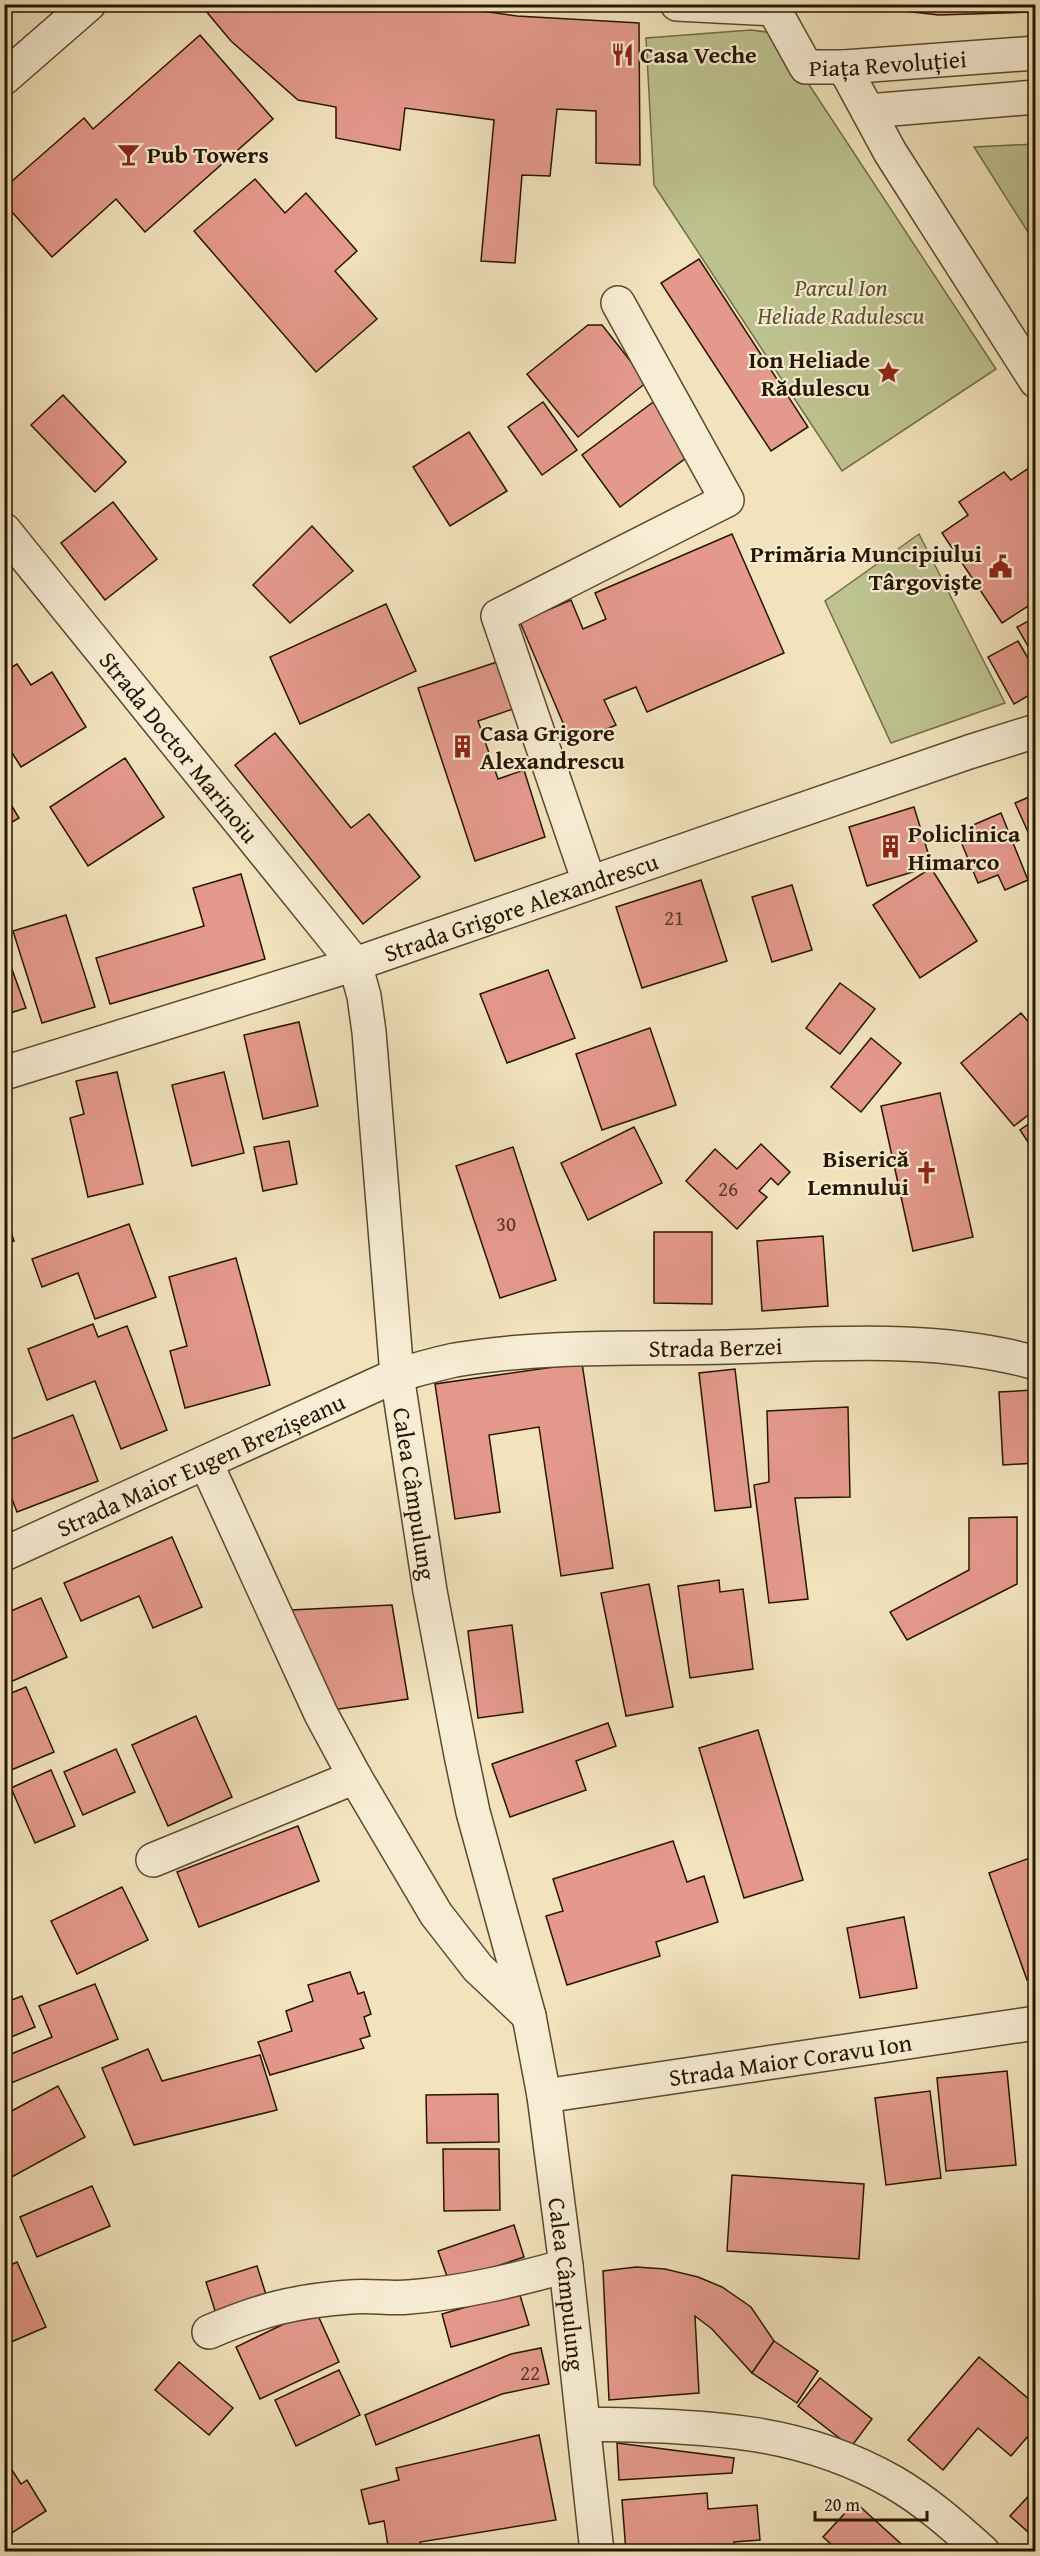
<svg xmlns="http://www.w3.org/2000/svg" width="1040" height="2556" font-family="'Gentium Book Plus',serif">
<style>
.green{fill:#bdc38f;stroke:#726c48;stroke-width:1.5}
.building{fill:#e5998d;stroke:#261600;stroke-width:1.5}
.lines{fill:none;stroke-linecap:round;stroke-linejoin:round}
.minor-casing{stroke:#59492f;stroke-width:36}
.minor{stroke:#f7edd4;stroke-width:33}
.labels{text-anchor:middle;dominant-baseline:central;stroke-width:4.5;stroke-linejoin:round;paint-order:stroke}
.number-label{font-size:21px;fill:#563723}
.poi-label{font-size:24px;font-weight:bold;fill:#261600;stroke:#f7edd4;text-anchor:start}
.street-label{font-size:24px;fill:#261600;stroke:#f7edd4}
.park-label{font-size:24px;font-style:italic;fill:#5b5332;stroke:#f7edd4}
</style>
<rect width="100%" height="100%" fill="#f2e3bd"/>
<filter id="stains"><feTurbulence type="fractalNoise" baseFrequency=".00333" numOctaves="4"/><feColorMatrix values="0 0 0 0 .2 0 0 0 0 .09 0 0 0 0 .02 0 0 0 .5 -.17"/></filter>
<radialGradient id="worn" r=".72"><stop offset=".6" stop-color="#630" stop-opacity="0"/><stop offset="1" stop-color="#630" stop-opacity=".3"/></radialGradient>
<g class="green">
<path d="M751,30l24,3 221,336 -154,102 -188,-286 -8,-147z"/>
<path d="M1035,144l1,91 -3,5 -59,-93z"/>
<path d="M919,534l86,169 -114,40 -66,-142z"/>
</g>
<g class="building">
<path d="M200,4h231l86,12 122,7 1,142 -44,-2v-52l-39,-2 -7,67 -28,-1 -7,88 -34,-2 13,-141 -89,-12 -5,42 -64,-12v-31l-38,-7 -67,-59z"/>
<path d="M884,4h152v8l-97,3 -45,-5z"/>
<path d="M200,35l73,84 -128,113 -29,-33 -64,58 -48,-54v-15l80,-70 9,11z"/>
<path d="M255,179l30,34 21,-20 51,58 -22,20 42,48 -61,53 -122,-141z"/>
<path d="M4,252l8,8 -8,7z"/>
<path d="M699,259l109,168 -37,24 -110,-168z"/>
<path d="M588,325h14l45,57 -69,55 -51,-63z"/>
<path d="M63,395l63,67 -31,30 -64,-67z"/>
<path d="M656,400l38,52 -74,55 -38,-52z"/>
<path d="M543,402l34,48 -35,25 -34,-48z"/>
<path d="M469,432l38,59 -57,35 -37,-59z"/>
<path d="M1035,464l1,137 -34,22 -60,-90 26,-18 -9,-13 45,-30 7,8z"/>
<path d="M113,502l44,57 -52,41 -44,-57z"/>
<path d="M312,526l41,45 -63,52 -37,-38z"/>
<path d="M732,534l52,119 -137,59 -11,-25 -32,13 12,25 -44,19 -52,-122 51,-22 12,29 23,-10 -11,-26z"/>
<path d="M386,604l30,67 -116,53 -30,-67z"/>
<path d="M1036,617v43l-19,-33z"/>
<path d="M1018,641l18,31v19l-22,13 -26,-47z"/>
<path d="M497,662l16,47 -35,12 20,58 26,-9 21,67 -70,24 -57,-173z"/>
<path d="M17,664l14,21 21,-13 34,55 -65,40 -17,-27v-68z"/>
<path d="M275,733l76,95 18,-14 51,63 -57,47 -128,-159z"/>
<path d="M125,758l39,59 -76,49 -38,-59z"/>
<path d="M4,793l15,25 -15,9z"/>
<path d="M1036,794v56l-21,-47z"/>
<path d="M914,807l18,59 -65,20 -18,-59z"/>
<path d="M1001,813l27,67 -23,10 -7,-15 -20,8 -21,-51z"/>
<path d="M931,868l46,73 -57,37 -47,-73z"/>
<path d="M241,874l24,85 -155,45 -14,-46 108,-32 -11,-38z"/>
<path d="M701,880l26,81 -85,27 -26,-81z"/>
<path d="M792,885l20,65 -40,12 -20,-65z"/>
<path d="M66,915l29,92 -53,16 -29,-92z"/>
<path d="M5,950l21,58 -22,7v-64z"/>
<path d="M548,970l27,68 -68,25 -27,-69z"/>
<path d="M840,983l35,26 -35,45 -34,-26z"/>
<path d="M1021,1013l15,18v78l-22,17 -53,-63z"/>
<path d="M299,1022l19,84 -55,13 -19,-84z"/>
<path d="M650,1028l26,77 -74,25 -26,-76z"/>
<path d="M871,1038l30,25 -40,49 -30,-25z"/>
<path d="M117,1072l26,112 -55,13 -18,-79 14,-4 -8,-33z"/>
<path d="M224,1072l20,81 -52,13 -20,-81z"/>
<path d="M940,1093l33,144 -60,14 -32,-145z"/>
<path d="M1036,1119v35l-16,-24z"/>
<path d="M634,1127l28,56 -74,37 -27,-57z"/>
<path d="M289,1141l8,43 -34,7 -9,-44z"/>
<path d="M761,1144l29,28 -12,13 -7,-7 -12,13 8,6 -30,32 -51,-48 29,-32 22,20z"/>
<path d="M513,1147l43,133 -56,18 -44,-132z"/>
<path d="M4,1211l10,30 -10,3z"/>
<path d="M129,1224l27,73 -61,22 -17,-46 -36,14 -10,-28z"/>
<path d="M654,1232h58v72l-58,-1z"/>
<path d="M823,1236l5,70 -66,5 -5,-70z"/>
<path d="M236,1258l34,127 -85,23 -15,-57 17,-5 -18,-69z"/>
<path d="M93,1324l5,13 29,-11 40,104 -46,19 -26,-68 -48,19 -19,-51z"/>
<path d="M582,1363l31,205 -52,8 -22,-149 -50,8 11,77 -45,7 -20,-135z"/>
<path d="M735,1369l16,138 -36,4 -16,-138z"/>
<path d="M1033,1390l3,73 -33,2 -4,-73z"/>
<path d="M848,1407l2,90 -55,1 13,101 -39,4 -15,-118 15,-3 -2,-71z"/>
<path d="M73,1415l25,66 -81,31 -13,-33v-37z"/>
<path d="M1017,1517v67l-110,56 -17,-28 79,-42v-52z"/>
<path d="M172,1537l30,70 -49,21 -14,-32 -58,25 -17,-38z"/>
<path d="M719,1580l1,12 23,-3 10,80 -63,9 -12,-92z"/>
<path d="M649,1584l24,123 -47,9 -25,-123z"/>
<path d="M41,1598l26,59 -59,26 -4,-7v-62z"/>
<path d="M392,1605l16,94 -76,11 -41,-100z"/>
<path d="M512,1625l11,87 -45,6 -10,-87z"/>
<path d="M26,1687l28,65 -50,21v-77z"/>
<path d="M196,1716l36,81 -64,29 -36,-81z"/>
<path d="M608,1723l8,23 -40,15 10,29 -76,27 -18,-53z"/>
<path d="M758,1730l45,150 -59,18 -45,-150z"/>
<path d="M116,1749l19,43 -52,23 -19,-43z"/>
<path d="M51,1770l24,56 -40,17 -24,-55z"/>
<path d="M298,1826l21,55 -120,46 -22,-55z"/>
<path d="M673,1841l14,41 17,-6 14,46 -62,20 4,14 -93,29 -21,-69 17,-5 -10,-32z"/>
<path d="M1035,1856l1,121 -9,3 -38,-107z"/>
<path d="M122,1887l26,53 -71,34 -26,-53z"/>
<path d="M904,1917l13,71 -57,10 -13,-70z"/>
<path d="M350,1972l8,22 6,-2 7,22 -7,3 6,19 -10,3 4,9 -94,27 -12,-33 34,-11 -6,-20 27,-10 -5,-16z"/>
<path d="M95,1984l23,55 -114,47v-29l48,-20 -13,-31z"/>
<path d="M22,1996l13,31 -31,13v-37z"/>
<path d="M148,2049l14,32 98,-26 17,55 -143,35 -32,-77z"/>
<path d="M1007,2071l9,94 -70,6 -9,-93z"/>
<path d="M58,2086l27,51 -77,42 -4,-6v-58z"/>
<path d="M930,2091l11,87 -55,7 -11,-87z"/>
<path d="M498,2094l1,48 -72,1 -1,-48z"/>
<path d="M443,2149h56l1,61 -56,1z"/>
<path d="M732,2175l132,9 -5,75 -132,-8z"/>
<path d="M92,2186l18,40 -73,31 -17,-40z"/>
<path d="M514,2225l10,32 -75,25 -11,-31z"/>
<path d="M17,2262l29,65 -42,18v-77z"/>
<path d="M257,2266l11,35 -51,16 -11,-35z"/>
<path d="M636,2267l29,2 33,8 24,10 29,20 23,34 -22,32 -40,-44 -17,-13 4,77 -90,7 -6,-129z"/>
<path d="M519,2292l10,33 -78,22 -9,-33z"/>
<path d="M315,2309l24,53 -79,37 -24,-52z"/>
<path d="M774,2341l44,30 -21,32 -45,-30z"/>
<path d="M541,2348l8,36 -47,10 -126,51 -11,-30 146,-61z"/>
<path d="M979,2357l57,48v22l-25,29 -33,-28 -35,42 -35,-30z"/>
<path d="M179,2362l54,46 -24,27 -54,-45z"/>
<path d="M339,2370l21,45 -64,31 -21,-46z"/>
<path d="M820,2378l52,41 -21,28 -53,-41z"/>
<path d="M539,2435l17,85 -136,22 2,10h-33l-5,-31 -15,3 -8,-34 38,-10 -3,-12z"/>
<path d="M617,2443l117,15 -2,15 -113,7z"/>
<path d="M4,2458l17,26 6,-4 19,31 -42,27z"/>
<path d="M1036,2488v51l-26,-23z"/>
<path d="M707,2493l1,16 49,-4 3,35 -26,2v10h-108l-4,-52z"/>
<path d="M855,2502l55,50h-70l-17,-15z"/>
</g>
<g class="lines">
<defs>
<g id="minor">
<path d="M677,4l97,5"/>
<path id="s1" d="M771,4l35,63h38l192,-14"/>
<path d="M844,67l46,85 146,229"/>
<path d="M4,78l85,-74"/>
<path d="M868,111l168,-14"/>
<path id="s2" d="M4,530l351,434 9,32 5,36 28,343 33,216 31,164 12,57 56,204 15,80 22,170 31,286"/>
<path d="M589,882l-91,-266 229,-116 -109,-197"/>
<path id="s3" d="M4,1073l351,-109 614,-212 67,-21"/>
<path d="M206,1463l115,251 34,63 81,137 42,54 51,48"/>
<path id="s4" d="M4,1554l393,-179c19,-5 39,-11 58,-15 89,-15 183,-11 273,-13 101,-3 210,-12 308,16"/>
<path d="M153,1860l202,-83"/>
<path id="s5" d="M544,2096l492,-73"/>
<path d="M209,2332c51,-22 86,-31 141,-35 20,-2 40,2 59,0 54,-4 106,-17 157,-31"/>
<path d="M584,2424c111,3 209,1 309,58 33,19 62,45 90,70"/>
</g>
</defs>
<use href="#minor" class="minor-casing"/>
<use href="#minor" class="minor"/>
</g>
<defs>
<symbol id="restaurant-bare" viewBox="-9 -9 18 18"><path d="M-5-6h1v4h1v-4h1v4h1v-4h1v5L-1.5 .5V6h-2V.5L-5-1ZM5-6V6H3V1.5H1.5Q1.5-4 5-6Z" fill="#8f2418" stroke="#f7edd4" stroke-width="2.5" paint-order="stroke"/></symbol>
<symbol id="bar-bare" viewBox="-9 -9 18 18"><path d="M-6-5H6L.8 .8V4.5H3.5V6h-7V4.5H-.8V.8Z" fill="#8f2418" stroke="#f7edd4" stroke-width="2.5" paint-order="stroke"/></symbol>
<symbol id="sight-bare" viewBox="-9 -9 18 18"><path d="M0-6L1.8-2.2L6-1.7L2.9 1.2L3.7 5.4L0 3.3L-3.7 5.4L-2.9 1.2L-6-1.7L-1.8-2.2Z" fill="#8f2418" stroke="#f7edd4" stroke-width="2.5" paint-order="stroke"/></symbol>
<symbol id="civic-bare" viewBox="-9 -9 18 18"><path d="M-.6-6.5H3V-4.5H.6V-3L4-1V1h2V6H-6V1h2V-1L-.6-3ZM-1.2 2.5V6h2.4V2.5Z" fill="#8f2418" stroke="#f7edd4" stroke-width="2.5" paint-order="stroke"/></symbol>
<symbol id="building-bare" viewBox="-9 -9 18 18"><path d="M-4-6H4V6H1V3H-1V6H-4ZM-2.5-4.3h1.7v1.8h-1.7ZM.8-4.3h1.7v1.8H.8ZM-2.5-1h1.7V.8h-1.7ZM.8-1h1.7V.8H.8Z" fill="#8f2418" stroke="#f7edd4" stroke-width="2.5" paint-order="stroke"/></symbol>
<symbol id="church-bare" viewBox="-9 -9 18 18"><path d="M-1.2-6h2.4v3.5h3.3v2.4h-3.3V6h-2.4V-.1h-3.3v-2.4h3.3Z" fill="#8f2418" stroke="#f7edd4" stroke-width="2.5" paint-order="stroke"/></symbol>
</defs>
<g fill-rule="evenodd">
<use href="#restaurant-bare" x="606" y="38" width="33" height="33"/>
<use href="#bar-bare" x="112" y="138" width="33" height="33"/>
<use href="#sight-bare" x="872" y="356" width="33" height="33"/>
<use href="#civic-bare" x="984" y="550" width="33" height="33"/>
<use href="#building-bare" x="446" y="730" width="33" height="33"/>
<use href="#building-bare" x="874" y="830" width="33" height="33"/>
<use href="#church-bare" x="910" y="1156" width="33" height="33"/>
</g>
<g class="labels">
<g class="number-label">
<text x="674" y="917">21</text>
<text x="728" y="1188">26</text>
<text x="506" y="1223">30</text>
<text x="530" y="2372">22</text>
</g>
<g class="poi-label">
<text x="640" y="54">Casa Veche</text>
<text x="147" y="154">Pub Towers</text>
<text x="870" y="359" text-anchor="end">Ion Heliade<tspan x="870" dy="28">Rădulescu</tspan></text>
<text x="982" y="553" text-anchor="end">Primăria Muncipiului<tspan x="982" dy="28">Târgoviște</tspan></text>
<text x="480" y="732">Casa Grigore<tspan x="480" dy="28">Alexandrescu</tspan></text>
<text x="908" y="833">Policlinica<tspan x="908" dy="28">Himarco</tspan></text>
<text x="909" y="1158" text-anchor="end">Biserică<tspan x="909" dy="28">Lemnului</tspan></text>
</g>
<g class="street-label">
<text stroke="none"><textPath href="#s1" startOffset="154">Piața Revoluției</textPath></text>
<text stroke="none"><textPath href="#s2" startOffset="279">Strada Doctor Marinoiu</textPath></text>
<text stroke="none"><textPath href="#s3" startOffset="543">Strada Grigore Alexandrescu</textPath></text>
<text stroke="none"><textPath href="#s4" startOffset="753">Strada Berzei</textPath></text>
<text stroke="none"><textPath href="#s4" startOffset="216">Strada Maior Eugen Brezișeanu</textPath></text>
<text stroke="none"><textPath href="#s2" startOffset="1092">Calea Câmpulung</textPath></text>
<text stroke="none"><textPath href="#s5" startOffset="249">Strada Maior Coravu Ion</textPath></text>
<text stroke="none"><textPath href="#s2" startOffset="1898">Calea Câmpulung</textPath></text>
</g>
<g class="park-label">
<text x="841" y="287">Parcul Ion<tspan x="841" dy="28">Heliade Radulescu</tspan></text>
</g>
</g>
<rect width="1040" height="2556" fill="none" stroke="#f2e3bd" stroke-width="24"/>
<rect x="6" y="6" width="1028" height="2544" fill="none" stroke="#261600" stroke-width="3"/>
<rect x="12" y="12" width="1016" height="2532" fill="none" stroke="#261600" stroke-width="1.5"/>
<path d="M815 2511v9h112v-9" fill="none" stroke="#261600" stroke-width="3"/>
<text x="824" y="2511" font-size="18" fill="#261600" stroke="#f7edd4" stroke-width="4.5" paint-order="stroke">20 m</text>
<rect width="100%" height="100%" filter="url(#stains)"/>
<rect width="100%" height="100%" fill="url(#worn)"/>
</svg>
